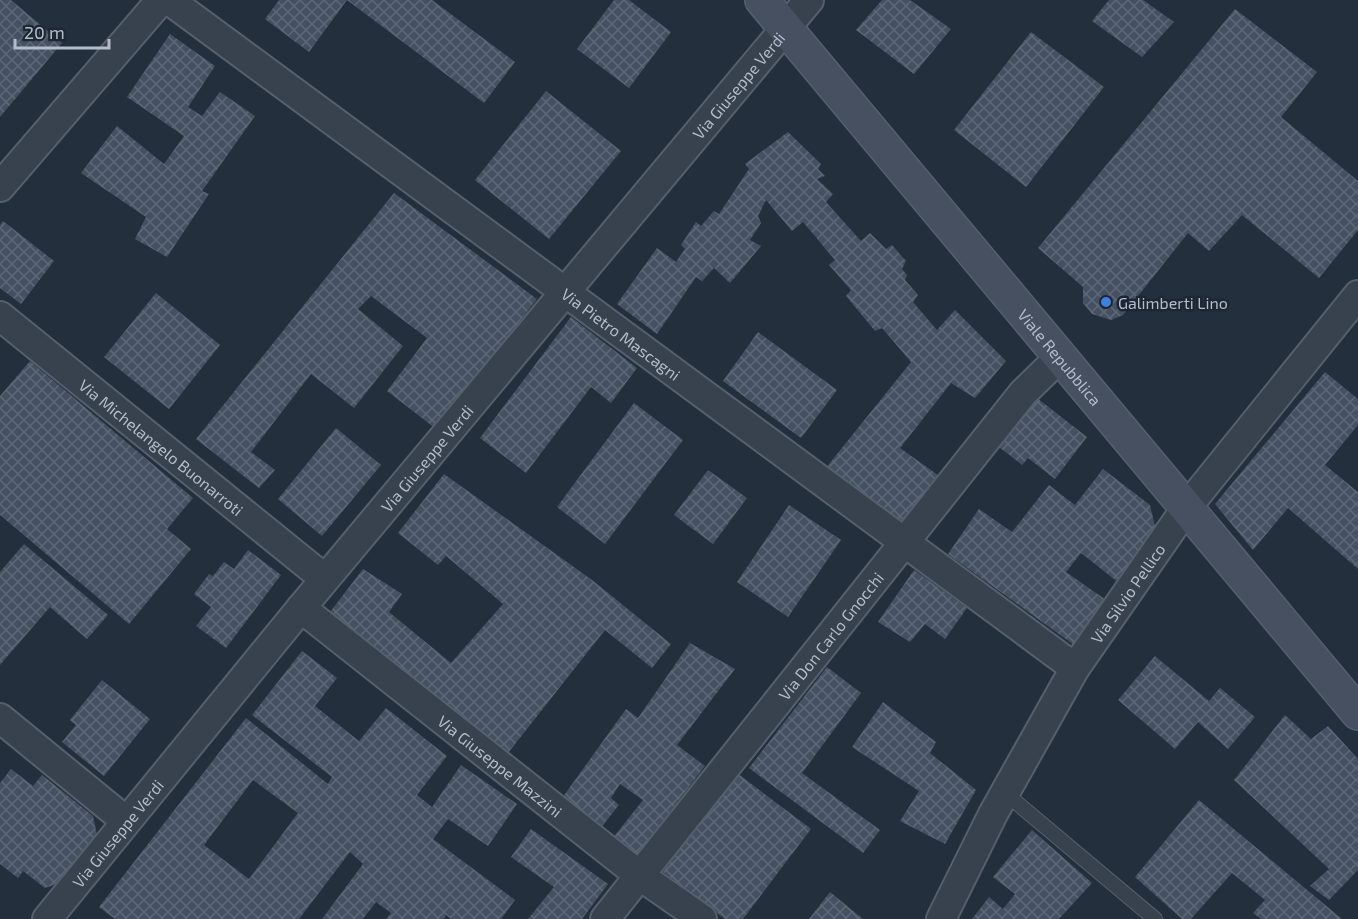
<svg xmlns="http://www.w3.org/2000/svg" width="1358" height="919" font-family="'Exo 2',sans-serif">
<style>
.building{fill:url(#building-cross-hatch);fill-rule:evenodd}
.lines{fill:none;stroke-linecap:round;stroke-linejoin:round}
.lane-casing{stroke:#565f6c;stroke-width:16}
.street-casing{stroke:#565f6c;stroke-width:32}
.secondary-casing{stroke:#565f6c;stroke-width:36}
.lane{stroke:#38414e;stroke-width:14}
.street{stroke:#38414e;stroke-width:28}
.secondary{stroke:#465061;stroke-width:33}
.shop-dot{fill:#3f7fe0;stroke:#1d2633;stroke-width:2}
.labels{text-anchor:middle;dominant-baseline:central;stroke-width:5;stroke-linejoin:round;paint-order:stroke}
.street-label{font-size:16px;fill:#b4bcc9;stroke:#1d2633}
.poi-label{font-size:16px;fill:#b4bcc9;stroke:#1d2633;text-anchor:start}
</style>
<defs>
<pattern id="building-cross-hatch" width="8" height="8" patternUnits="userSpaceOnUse" patternTransform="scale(1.5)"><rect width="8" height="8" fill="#455162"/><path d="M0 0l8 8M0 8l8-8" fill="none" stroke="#5d6877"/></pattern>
</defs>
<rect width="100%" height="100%" fill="#242f3e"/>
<g class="building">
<path d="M0,0h11l51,43 -62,74z"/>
<path d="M279,0h153l83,62 -31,41 -137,-103 -38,52 -44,-33z"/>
<path d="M614,0h15l42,32 -42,56 -52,-39z"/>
<path d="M882,0h28l41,29 -37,45 -58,-44z"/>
<path d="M1109,0h34l31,22 -32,35 -50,-36z"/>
<path d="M1235,9l82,63 -36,45 77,64v49l-39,48 -77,-63 -33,36 -21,-18 -65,82 -12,5 -19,-6 -9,-11v-16l-45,-39z"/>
<path d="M1031,32l73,55 -78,100 -72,-57z"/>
<path d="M170,34l45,32 -27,41 14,9 18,-24 35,24 -53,75 7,3 -42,63 -32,-18 11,-22 -65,-44 36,-47 47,38 20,-28 -57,-39z"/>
<path d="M546,91l75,60 -72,88 -74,-59z"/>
<path d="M788,132l33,32 -3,5 7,7 -8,3 16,15 -7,8 35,39 9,-8 16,16 6,-4 14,16 -4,8 5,6 -2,5 13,15 -5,7 24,28 18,-20 51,51 -31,37 -24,-15 -51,65 42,30 -36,49 -81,-58 86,-107 -29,-34 -7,3 -29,-35 5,-6 -22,-25 6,-5 -32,-38 -11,9 -26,-31 -8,16 3,7 -11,17 11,6 -31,37 -16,-15 -12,13 -6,-4 -39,57 -40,-30 40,-56 19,14 9,-13 -4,-4 15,-23 5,4 13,-15 5,3 30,-45 -4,-5z"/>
<path d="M394,193l143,106 -101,130 -49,-38 40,-53 -56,-42 -13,13 45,37 -49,62 -43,-34 -60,78 24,18 -16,18 -63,-49z"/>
<path d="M3,221l51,40 -33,43 -21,-16v-63z"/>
<path d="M156,293l64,52 -51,64 -65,-52z"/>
<path d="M571,317l66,51 -26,35 -20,-16 -65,86 -46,-35z"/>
<path d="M758,332l79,58 -36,48 -78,-57z"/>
<path d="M30,361l163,137 -26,31 24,20 -62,75 -129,-109v-119z"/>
<path d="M1325,372l33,27v26l-33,40 33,27v77l-70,-61 -35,42 -38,-46z"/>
<path d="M1037,398l50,39 -32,42 -27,-21 -6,7 -23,-18z"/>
<path d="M634,403l49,37 -78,104 -48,-37z"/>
<path d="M336,428l45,37 -59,71 -44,-37z"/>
<path d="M1103,469l47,36 7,30 -38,48 -38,-30 -15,19 40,28 -32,45 -126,-91 31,-45 33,23 37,-47 26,20z"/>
<path d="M708,470l39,28 -34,46 -39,-29z"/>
<path d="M444,474l148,106 79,64 -19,24 -47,-38 -101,128 -177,-142 36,-47 39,25 -13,18 62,51 52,-59 -57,-48 -8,9 -40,-32z"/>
<path d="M789,505l52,35 -53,77 -51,-35z"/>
<path d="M24,544l84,71 -21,24 -37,-32 -50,58v-93z"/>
<path d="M248,550l33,25 -55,73 -30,-22 15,-19 -17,-13 15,-20 4,2 11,-14 10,7z"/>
<path d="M914,570l53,38 -22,31 -20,-15 -15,18 -32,-20z"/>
<path d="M690,643l45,26 -58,76 28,21 -70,91 -23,-18 31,-39 -23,-16 -9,14 8,7 -20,25 -39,-29 66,-92 12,9z"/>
<path d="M302,651l35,27 -22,28 44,35 27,-33 61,48 -30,39 15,12 29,-42 56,39 -29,42 -40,-27 -15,20 82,61 -14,19h-50l-5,-4 -2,4h-58l5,-6 -15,-11 -13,17h-41l41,-55 -13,-12 -51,67h-184l-16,-12 147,-189 82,66 4,-7 -80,-62zM253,780l45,33 -49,66 -45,-34z"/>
<path d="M1155,656l54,45 11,-13 35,29 -27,32 -30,-27 -23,27 -57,-49z"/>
<path d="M827,667l34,26 -59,80 78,57 -17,23 -114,-85z"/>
<path d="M102,680l48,39 -46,57 -42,-34 14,-17 -6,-5z"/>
<path d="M883,702l53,40 -6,11 46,37 -31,54 -45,-23 19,-30 -67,-44z"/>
<path d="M1285,715l26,24 17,-13 30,33v111l-29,30 -19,-14 19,-17 -95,-89z"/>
<path d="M11,769l22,17 9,-11 51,41 5,24 -38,43 -15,5 -22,-17 -5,7 -18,-14v-81z"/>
<path d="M737,773l74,56 -68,90h-18l-62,-47z"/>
<path d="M1199,800l143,119h-81l-8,-6 12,-13 -33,-27 -41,46h-9l-47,-42z"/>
<path d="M531,829l77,55 -26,35h-54l26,-32 -43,-30z"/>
<path d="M1032,830l60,53 -33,36h-87l17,-22 14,12 12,-15 -22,-17z"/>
<path d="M830,892l33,27h-54z"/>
</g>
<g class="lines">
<defs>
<path id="lane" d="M1005,793l150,126"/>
<g id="street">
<path id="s1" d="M169,0l906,668"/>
<path d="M0,187l161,-187"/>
<path id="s2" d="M0,316l325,263"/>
<path id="s3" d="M301,608l338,267 63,44"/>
<path d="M0,718l126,103"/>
<path id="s4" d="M47,919l254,-311 508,-608"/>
<path id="s5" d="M605,919l418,-526 37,-36"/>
<path id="s6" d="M941,919l52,-105 82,-146 112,-161 171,-212"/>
</g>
<g id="secondary">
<path id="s7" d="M762,0l596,713"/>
</g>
</defs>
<use href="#lane" class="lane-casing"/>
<use href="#street" class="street-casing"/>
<use href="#secondary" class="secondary-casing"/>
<use href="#lane" class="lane"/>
<use href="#street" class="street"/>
<use href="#secondary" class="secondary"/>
</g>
<circle class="shop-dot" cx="1106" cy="302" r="6"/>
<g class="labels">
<g class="street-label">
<text stroke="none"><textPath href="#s4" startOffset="1083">Via Giuseppe Verdi</textPath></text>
<text stroke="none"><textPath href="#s1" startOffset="562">Via Pietro Mascagni</textPath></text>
<text stroke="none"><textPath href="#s7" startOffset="465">Viale Repubblica</textPath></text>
<text stroke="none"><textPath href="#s2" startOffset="208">Via Michelangelo Buonarroti</textPath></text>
<text stroke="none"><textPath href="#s4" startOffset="597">Via Giuseppe Verdi</textPath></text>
<text stroke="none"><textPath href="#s6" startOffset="376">Via Silvio Pellico</textPath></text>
<text stroke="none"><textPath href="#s5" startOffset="362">Via Don Carlo Gnocchi</textPath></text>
<text stroke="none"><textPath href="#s3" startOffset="254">Via Giuseppe Mazzini</textPath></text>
<text stroke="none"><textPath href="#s4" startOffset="111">Via Giuseppe Verdi</textPath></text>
</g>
<g class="poi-label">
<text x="1118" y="302">Galimberti Lino</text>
</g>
</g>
<path d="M15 39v9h94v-9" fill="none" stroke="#b4bcc9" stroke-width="3"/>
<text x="24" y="39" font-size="18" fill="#b4bcc9" stroke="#1d2633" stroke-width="4.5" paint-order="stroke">20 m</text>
</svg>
